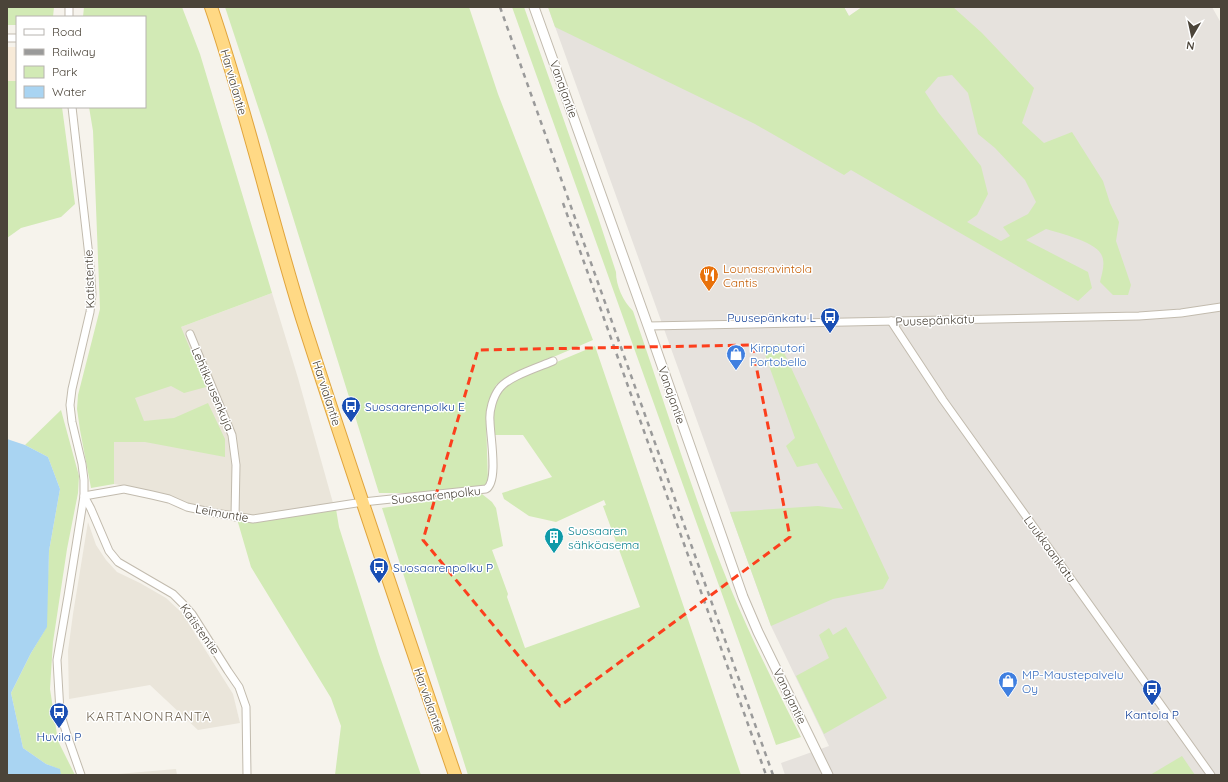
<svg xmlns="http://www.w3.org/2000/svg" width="1228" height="782" font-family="Quicksand,sans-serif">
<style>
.residential{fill:#eae5da}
.commercial{fill:#f7ead8}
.industrial{fill:#e6e2dd}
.green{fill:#d2eab5;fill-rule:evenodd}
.water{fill:#a9d4f2}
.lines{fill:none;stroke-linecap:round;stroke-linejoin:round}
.minor-casing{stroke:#c2bbae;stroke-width:9}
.tertiary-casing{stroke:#c2bbae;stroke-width:11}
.trunk-casing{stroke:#e0a43c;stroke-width:14}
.minor{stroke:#fff;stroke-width:7}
.tertiary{stroke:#fff;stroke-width:9}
.trunk{stroke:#ffd985;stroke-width:12}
.rail{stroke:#9a9a9a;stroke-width:2.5;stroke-dasharray:5 5;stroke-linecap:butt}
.marked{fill:none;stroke:#fc3f1d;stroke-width:3;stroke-dasharray:8 5;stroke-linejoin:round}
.labels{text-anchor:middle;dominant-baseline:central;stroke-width:3;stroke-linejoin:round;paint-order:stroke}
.street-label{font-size:12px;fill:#4b4439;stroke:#fff}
.food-label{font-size:12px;fill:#c56008;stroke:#fff;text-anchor:start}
.transit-label{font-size:12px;fill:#164399;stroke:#fff;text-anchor:start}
.shop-label{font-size:12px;fill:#366cbe;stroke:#fff;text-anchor:start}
.culture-label{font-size:12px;fill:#0d838f;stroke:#fff;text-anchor:start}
.neighbourhood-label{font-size:13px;letter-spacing:1px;fill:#6e6250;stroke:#fff}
</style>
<rect width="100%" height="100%" fill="#f6f3ec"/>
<g class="residential">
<path d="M272,293l26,85 35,125 -80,12 -30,-3 -34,-8 -27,-11 -48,-9v-42h31l-17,-49 53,-66z"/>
<path d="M88,522l8,23 10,15 11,12 23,11 26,15 16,15 51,81 7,29 -42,7 -48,-45 -81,14 -1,-48 5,-37z"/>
<path d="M176,769l1,6h-71z"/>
</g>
<rect class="commercial" x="7" y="47" width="10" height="34"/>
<path class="industrial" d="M548,7h296l5,9 13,-9h350l9,16v752h-436l-4,-12 48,-17 -58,-120z"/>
<g class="green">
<path d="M7,7h47l-1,10h-36v8h-10z"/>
<path d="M84,7h98l18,47 72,239 -91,34 25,60 -22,6 -13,-7 -36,12 9,23 30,-3 34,-15 17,36v18l-80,-15h-31v42l-23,4 -11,-58 -3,-21 1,-14 22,-86 -7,-178 -4,-24h56v-90h-62z"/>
<path d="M225,7h244l29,87 95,246 -86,37 -11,8 -7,17 -3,17 2,63 -3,4 -75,7h-31l-112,-359z"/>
<path d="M512,7h12l74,210 18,55c0,14 7,29 17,39 32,92 60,186 97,276 21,51 46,101 71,150l-25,8z"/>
<path d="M548,7h296l5,9 13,-9h91l29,26 52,55 -12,35 22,20 28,-11 31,49 7,22 9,19 -3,19 15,44 -3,10h-15l-13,-13c2,-9 6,-20 1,-28 -7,-13 -42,-21 -55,-25l-20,11 62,32 4,16 -14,13 -227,-131 -7,5 -89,-51 -200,-97zM952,75l16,18 10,41 17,14 30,32 11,22 -8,12 -25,13 7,9 -9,5 -34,-19 10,-7 11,-21 -7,-28 -43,-54 -13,-20 13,-15z"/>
<path d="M7,81h10v26h45l13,97 -14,13 -40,11 -14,10z"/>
<path d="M780,344l109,234 -6,11 -50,10 -62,27 -41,-114 88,-6 25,3 -26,-46 -20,4 -11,-21 9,-8 -32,-89z"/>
<path d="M595,346l146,429h-273l-6,-19 -80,-248 100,-14 10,8 4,6 7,38 -11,4 16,44 -1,3 18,51 115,-41 -37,-101 3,-1 -2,-5 -48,22 -27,-6 -25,-17 -2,-6 50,-16 -29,-42h-30c-1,-21 -2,-38 16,-53z"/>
<path d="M61,410l18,66 -1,17 -11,56 -14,93 -3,47 8,52 17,34h-14l-2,-6 -13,-5 -23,-16 -12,-55 20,-40 15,-25 3,-77 11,-62 -12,-32 -23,-12z"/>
<path d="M336,509l3,18 40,127 42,121h-86l6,-49 -10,-28 -80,-131 -14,-48z"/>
<path d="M846,627l41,71 -63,36 -28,-58 33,-18 -10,-23 10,-7 4,7z"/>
<path d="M1182,756l13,19h-45z"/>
</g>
<path class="water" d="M7,439l18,6 23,12 12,32 -11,62 -2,76 -16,26 -20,40 12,55 23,16 14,5 1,6h-54z"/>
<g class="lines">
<defs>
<g id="minor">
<path d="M69,17v-10"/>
<path d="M7,38h10"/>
<path d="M72,107l18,158 2,29 -2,18 -18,77 -2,16 2,17 10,42 2,16v16l-16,100 -11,64 3,52 7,23 14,40"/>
<path d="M891,321l52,79 268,375"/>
<path d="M648,326l491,-10 42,-3 40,-6"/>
<path d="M190,334l42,101 4,30 -1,52"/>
<path d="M247,775l-1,-68 -7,-20 -11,-16 -36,-57 -9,-10 -10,-10 -55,-32 -9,-11 -18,-42 -7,-13 40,-7 28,6 17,4 18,8 28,6 38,6 110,-17 123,-13c13,-7 4,-54 4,-68 -1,-10 3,-24 9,-32 8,-12 40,-22 54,-28"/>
</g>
<path id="tertiary" d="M534,7l114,319 95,271 15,35 70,143"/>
<path id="trunk" d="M211,7c35,102 59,208 91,311 49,153 101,305 153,457"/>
</defs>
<use href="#minor" class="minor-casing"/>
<use href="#tertiary" class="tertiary-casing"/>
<use href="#trunk" class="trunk-casing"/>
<use href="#minor" class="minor"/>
<use href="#tertiary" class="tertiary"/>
<use href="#trunk" class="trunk"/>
<g class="rail">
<path d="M500,7l273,768"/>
<path d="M563,203l203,572"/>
</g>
</g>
<path class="marked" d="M752,345l38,192 -230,169 -137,-166 55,-190z"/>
<defs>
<symbol id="restaurant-pin" viewBox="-11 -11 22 30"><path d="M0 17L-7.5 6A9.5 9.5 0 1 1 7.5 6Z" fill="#e8710a" stroke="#fff"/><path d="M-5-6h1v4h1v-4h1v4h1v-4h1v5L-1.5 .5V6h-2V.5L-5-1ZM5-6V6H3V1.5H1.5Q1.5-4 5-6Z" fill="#fff"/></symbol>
<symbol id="bus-pin" viewBox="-11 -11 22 30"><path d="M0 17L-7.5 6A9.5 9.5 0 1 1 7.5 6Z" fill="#1a4fb4" stroke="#fff"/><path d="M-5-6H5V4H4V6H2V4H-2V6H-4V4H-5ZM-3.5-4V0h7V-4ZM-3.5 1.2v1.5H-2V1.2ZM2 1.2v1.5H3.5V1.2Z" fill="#fff"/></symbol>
<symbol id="shop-pin" viewBox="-11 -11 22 30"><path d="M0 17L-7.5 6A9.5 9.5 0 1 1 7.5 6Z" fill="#3f7fe0" stroke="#fff"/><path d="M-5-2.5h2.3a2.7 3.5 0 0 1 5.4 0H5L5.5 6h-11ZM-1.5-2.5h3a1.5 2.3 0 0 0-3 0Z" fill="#fff"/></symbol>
<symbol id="building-pin" viewBox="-11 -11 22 30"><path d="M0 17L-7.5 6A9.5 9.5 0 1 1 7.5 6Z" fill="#0f9aa8" stroke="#fff"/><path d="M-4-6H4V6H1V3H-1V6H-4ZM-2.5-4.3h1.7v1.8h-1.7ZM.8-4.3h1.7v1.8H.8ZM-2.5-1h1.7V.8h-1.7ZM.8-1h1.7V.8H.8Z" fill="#fff"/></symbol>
</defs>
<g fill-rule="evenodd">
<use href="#restaurant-pin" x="698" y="264" width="22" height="30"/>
<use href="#bus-pin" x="819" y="306" width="22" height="30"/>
<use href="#shop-pin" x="725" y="343" width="22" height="30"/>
<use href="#bus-pin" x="340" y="395" width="22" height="30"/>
<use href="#building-pin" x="543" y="526" width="22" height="30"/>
<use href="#bus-pin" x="368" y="556" width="22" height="30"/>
<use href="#shop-pin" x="997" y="670" width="22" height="30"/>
<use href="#bus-pin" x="1141" y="678" width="22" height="30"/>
<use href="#bus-pin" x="48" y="701" width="22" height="30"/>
</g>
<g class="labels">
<g class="street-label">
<text transform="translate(234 82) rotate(74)">Harvialantie</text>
<text transform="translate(564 89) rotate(70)">Vanajantie</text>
<text transform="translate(89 279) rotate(-92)">Katistentie</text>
<text transform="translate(935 320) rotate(-2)">Puusepänkatu</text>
<text transform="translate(213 389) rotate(67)">Lehtikuusenkuja</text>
<text transform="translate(327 393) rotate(72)">Harvialantie</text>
<text transform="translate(672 395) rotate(71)">Vanajantie</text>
<text transform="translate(436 495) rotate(-6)">Suosaarenpolku</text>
<text transform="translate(222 513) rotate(10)">Leimuntie</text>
<text transform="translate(1050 549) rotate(54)">Luukkaankatu</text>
<text transform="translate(200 629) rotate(55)">Katistentie</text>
<text transform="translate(790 696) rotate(64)">Vanajantie</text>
<text transform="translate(429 700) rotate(71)">Harvialantie</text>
</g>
<g class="food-label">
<text x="723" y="268">Lounasravintola<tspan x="723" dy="14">Cantis</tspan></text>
</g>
<g class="transit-label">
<text x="816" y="317" text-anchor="end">Puusepänkatu L</text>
<text x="365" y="406">Suosaarenpolku E</text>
<text x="393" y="567">Suosaarenpolku P</text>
<text x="1152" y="714" text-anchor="middle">Kantola P</text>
<text x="59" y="736" text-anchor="middle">Huvila P</text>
</g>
<g class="shop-label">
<text x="750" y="347">Kirpputori<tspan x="750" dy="14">Portobello</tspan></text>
<text x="1022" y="674">MP-Maustepalvelu<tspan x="1022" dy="14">Oy</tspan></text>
</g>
<g class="culture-label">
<text x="568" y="530">Suosaaren<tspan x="568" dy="14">sähköasema</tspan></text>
</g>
<g class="neighbourhood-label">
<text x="149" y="716">KARTANONRANTA</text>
</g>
</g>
<rect width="1228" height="782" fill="none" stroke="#4b4439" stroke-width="16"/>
<rect x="16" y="16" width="130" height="92" fill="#ffffff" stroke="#b7b4b0"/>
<rect x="24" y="29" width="20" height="6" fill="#ffffff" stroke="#b7b4b0"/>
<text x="52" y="36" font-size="12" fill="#4b4439">Road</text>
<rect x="24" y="49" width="20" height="6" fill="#9a9a9a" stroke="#b7b4b0"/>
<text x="52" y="56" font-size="12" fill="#4b4439">Railway</text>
<rect x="24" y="66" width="20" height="12" fill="#d2eab5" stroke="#b7b4b0"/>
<text x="52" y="76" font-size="12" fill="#4b4439">Park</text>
<rect x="24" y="86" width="20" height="12" fill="#a9d4f2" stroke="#b7b4b0"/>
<text x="52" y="96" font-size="12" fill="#4b4439">Water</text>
<g transform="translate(1192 36) rotate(189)" stroke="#ffffff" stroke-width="3" paint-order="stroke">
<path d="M0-3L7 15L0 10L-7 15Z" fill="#4b4439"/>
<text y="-6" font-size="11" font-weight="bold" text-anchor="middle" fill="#4b4439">N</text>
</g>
</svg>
